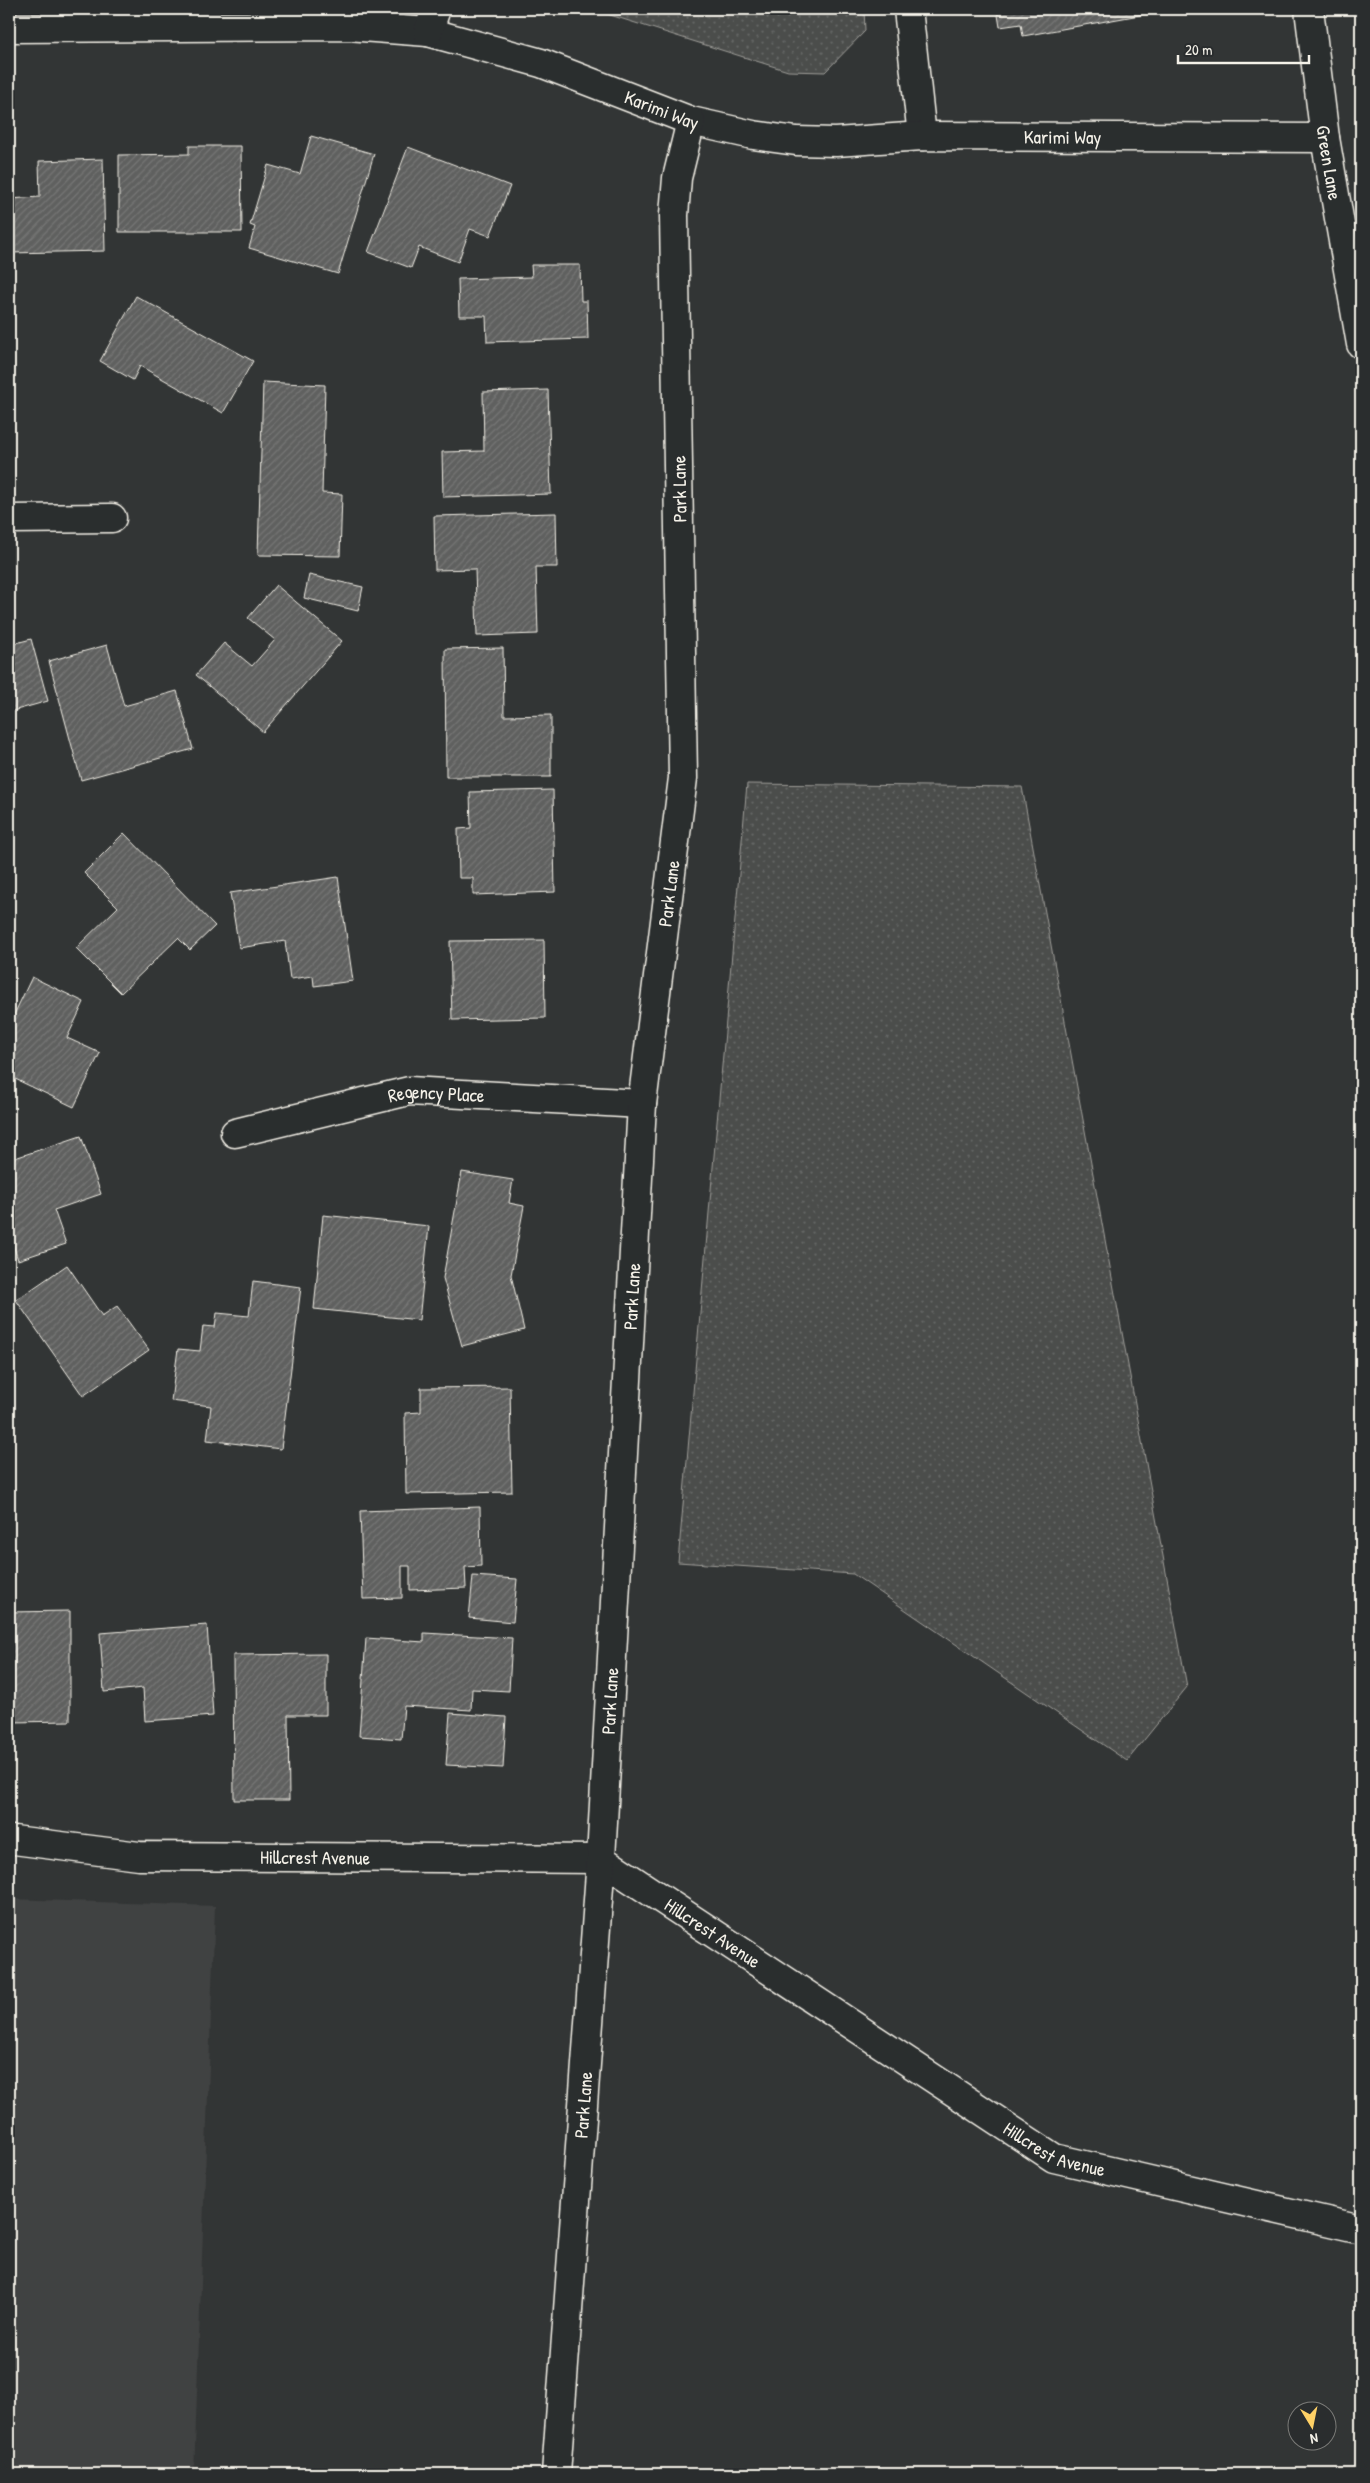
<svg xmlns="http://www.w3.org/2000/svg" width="1370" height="2483" font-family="'Patrick Hand',sans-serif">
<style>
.built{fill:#404242}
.park{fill:url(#park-dots);stroke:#a09f9a}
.building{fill:url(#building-hatch);stroke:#f4f1e8}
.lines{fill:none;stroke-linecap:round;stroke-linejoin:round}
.street-casing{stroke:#f4f1e8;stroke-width:31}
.street{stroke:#2a2d2e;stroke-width:28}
.labels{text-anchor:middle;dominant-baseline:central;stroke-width:5;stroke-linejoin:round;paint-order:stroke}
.street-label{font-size:19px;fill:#f4f1e8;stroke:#2a2d2e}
</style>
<defs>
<pattern id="park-dots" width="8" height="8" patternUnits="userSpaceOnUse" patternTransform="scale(1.25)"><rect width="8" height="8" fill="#4b4d4c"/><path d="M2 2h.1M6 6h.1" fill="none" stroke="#666766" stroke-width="1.8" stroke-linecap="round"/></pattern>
<pattern id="building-hatch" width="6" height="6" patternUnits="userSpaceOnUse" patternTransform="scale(1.25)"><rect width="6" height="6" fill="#5f605f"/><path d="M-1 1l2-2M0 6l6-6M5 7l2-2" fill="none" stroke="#777776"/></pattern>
</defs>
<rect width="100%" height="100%" fill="#323535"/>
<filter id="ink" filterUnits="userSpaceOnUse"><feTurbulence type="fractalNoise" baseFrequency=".02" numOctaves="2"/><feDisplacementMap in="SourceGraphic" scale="10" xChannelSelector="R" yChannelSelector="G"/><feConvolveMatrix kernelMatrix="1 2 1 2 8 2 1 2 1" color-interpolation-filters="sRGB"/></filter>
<g filter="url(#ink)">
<path class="built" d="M9,1899l206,7 -21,568h-185z"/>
<g class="park">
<path d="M591,9h273l1,22 -40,41 -37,-1z"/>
<path d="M747,784l275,3 165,900 -60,74 -274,-187 -175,-12z"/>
</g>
<g class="building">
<path d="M997,9h176l-150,27 -2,-12 -21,3z"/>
<path d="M311,136l63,18 -36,120 -89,-26 6,-21 -5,-2 18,-60 32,9z"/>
<path d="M189,146h52l1,86h-123v-77l70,-1z"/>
<path d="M408,147l102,39 -20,50 -20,-7 -12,33 -39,-15 -8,21 -43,-16z"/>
<path d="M103,159l2,92 -96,2v-54l31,-2 -1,-36z"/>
<path d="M531,265h49l1,36h6l1,38 -101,3 -1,-26h-27l-1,-37 74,-2z"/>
<path d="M136,296l117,65 -30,52 -83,-47 -7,14 -33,-19z"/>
<path d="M263,382l62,3 -3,108 20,1 -2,62 -82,-1z"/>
<path d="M548,390l3,104 -108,3 -1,-45 42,-1 -1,-59z"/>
<path d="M556,513l1,54h-21l2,67 -61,2 -2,-67 -40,1 -1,-54z"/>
<path d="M309,575l54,12 -5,24 -54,-13z"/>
<path d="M276,585l66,56 -79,91 -67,-57 28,-32 28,23 23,-26 -27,-22z"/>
<path d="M31,639l17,62 -39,11v-67z"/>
<path d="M107,645l17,61 53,-15 16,58 -112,31 -32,-119z"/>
<path d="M503,648l1,68 47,-1v62h-105l-1,-128z"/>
<path d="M553,790l2,102 -82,3v-17h-14l-1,-49 13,-1 -1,-36z"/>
<path d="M124,833l91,93 -25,24 -12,-12 -57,55 -45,-45 42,-41 -34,-34z"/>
<path d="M338,877l15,104 -39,5 -1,-10 -23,3 -5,-38 -46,7 -9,-55z"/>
<path d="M544,940l1,78 -93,2 -2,-79z"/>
<path d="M32,977l52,25 -17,36 33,15 -26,54 -65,-31v-51z"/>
<path d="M81,1136l20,58 -47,16 12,34 -48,16 -9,-28v-72z"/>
<path d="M462,1172l51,8 -4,23 15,3 -13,69 13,55 -62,16 -19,-68z"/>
<path d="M323,1215l106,11 -10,94 -105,-11z"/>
<path d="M67,1265l35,51 15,-10 32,44 -66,46 -67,-96z"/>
<path d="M253,1281l48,6 -20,162 -74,-9 4,-34 -40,-5 7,-52 22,2 3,-25 12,1 2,-14 32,3z"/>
<path d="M510,1387l2,105 -106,2 -1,-81 16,-1v-24z"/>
<path d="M480,1507l1,59 -16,1 1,21 -56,2v-24h-8v32l-39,1 -3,-88z"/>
<path d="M473,1576l44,3 -4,43 -44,-4z"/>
<path d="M70,1611v110l-58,1v-33h-3v-77z"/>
<path d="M207,1625l6,91 -68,5 -2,-33 -39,4 -4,-59z"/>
<path d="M424,1633l88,5 -3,53 -37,-2 -1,21 -67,-4 -3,33 -42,-3 7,-98 58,4z"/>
<path d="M326,1654v61h-38l1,85h-55l-1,-145z"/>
<path d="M450,1713l56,4 -3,51 -57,-3z"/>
</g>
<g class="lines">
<defs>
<g id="street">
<path d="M908,9l14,127"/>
<path id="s1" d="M1309,9l16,129 36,206"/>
<path id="s2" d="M9,28l339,-2 80,6 113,31 150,58 62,14 43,6 40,1 86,-6 403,2"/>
<path d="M428,32l8,-23"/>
<path d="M9,519l103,-1"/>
<path id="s3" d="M235,1133l174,-42 233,13"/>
<path id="s4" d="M14,1840l125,16 462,3 453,299 307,71"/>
<path id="s5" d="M556,2474l45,-615 41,-755 41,-326 -9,-563 3,-37 14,-57"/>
</g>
</defs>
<use href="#street" class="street-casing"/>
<use href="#street" class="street"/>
</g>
</g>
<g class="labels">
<g class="street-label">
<text stroke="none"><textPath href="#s2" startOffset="666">Karimi Way</textPath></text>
<text stroke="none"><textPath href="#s2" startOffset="1071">Karimi Way</textPath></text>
<text stroke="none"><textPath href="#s1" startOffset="155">Green Lane</textPath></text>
<text transform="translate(679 489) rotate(-91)">Park Lane</text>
<text stroke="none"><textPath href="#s5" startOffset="1585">Park Lane</textPath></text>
<text stroke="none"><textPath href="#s3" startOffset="206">Regency Place</textPath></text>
<text stroke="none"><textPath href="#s5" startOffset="1180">Park Lane</textPath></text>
<text stroke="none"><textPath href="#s5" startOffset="775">Park Lane</textPath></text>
<text stroke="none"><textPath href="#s4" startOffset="302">Hillcrest Avenue</textPath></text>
<text stroke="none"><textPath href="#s4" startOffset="722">Hillcrest Avenue</textPath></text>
<text stroke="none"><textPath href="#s5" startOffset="370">Park Lane</textPath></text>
<text stroke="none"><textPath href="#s4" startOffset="1128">Hillcrest Avenue</textPath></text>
</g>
</g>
<rect width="1370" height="2483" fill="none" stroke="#2a2d2e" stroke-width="30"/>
<rect x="15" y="15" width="1340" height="2453" fill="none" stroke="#f4f1e8" stroke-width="2" filter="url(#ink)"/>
<g transform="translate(1312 2426) rotate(170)"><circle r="24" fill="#2a2d2e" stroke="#7b7b78"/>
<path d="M0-4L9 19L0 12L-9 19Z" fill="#ffd166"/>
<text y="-8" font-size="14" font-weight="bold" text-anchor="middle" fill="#f4f1e8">N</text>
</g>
<path d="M1178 55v8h131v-8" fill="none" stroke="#f4f1e8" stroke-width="2.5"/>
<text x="1185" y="55" font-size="15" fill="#f4f1e8" stroke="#2a2d2e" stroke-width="4" paint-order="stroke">20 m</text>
</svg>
